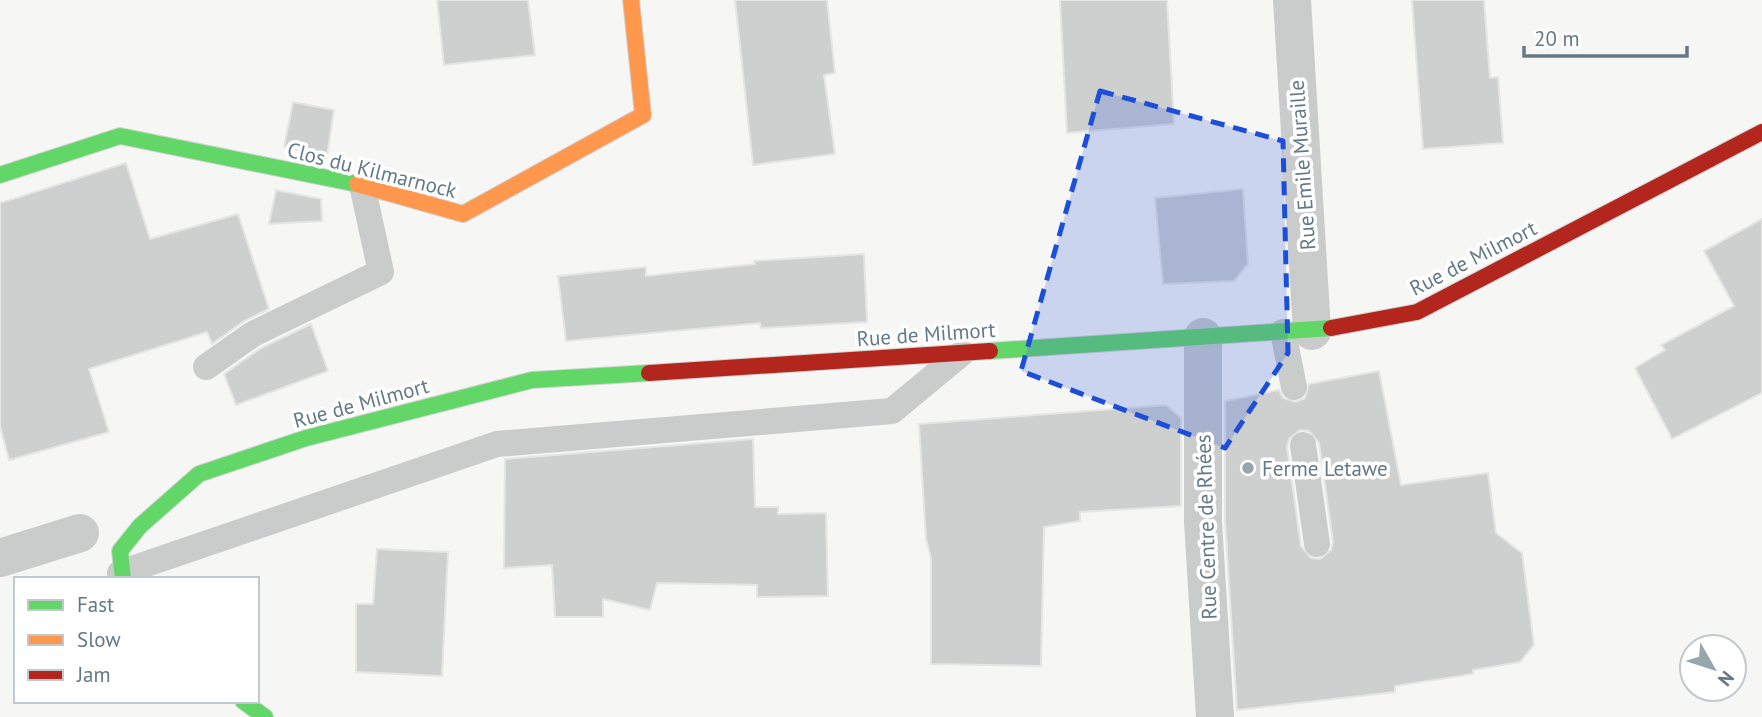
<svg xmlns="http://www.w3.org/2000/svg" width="1762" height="717" font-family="'PT Sans',sans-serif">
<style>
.building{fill:#ced0d0;stroke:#e5e5e4;stroke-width:2;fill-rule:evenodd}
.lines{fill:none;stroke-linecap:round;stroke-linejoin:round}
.fast-casing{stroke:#d3d4d5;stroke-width:18}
.slow-casing{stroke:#d3d4d5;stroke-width:18}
.jam-casing{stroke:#d3d4d5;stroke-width:18}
.lane{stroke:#cacccc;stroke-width:26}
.street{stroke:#cacccc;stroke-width:38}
.fast{stroke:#63d668;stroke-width:16}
.slow{stroke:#ff974d;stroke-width:16}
.jam{stroke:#b3261e;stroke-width:16}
.marked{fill:#1d4ed8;fill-opacity:0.2;stroke:#1d4ed8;stroke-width:5;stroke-dasharray:14 9;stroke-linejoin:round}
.poi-dot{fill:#97a5ac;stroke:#fff;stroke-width:2.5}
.labels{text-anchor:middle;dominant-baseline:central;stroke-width:7;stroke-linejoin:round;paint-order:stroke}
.street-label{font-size:21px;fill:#647986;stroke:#fff}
.poi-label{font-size:21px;fill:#647986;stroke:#fff;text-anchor:start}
</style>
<rect width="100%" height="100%" fill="#f6f6f4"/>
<g class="building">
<path d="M437,0h91l7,55 -91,10z"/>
<path d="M735,0h92l8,73 -11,2 11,79 -82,11z"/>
<path d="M1060,0h107l7,124 -107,9z"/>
<path d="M1412,0h72l6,78 8,-1 5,66 -80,6z"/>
<path d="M293,102l41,8 -7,46 -43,-9z"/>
<path d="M126,163l24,76 88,-25 31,95 -25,12 -32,23 -5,-12 -118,37 20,63 -100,28 -9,-34v-223z"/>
<path d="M1243,189l5,75 -14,17 -71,3 -8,-86z"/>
<path d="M276,190l45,9 1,22 -53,3z"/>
<path d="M1762,219v174l-90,46 -37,-71 30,-18 -4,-5 73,-39 -30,-55z"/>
<path d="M864,254l3,68 -106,6 -1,-5 -194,18 -8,-65 88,-9v9l109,-12 -1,-3z"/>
<path d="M311,324l17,47 -92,34 -12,-31 37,-26z"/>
<path d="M1379,371l22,114 87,-12 8,60 26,20 12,92 -14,17 -47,8v4l-78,12v6l-158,18 -12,-189v-120l54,-11 4,8 13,4 9,-4 4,-14zM1300,430l9,1 10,12 14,99 -2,8 -11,9 -9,-1 -10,-12 -14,-99 2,-8z"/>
<path d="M1166,405l15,13v88l-101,6v9l-36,6 -3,139 -110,-2v-106l-5,-19 -7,-115z"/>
<path d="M753,439l2,68h23v7l48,-1 2,83 -71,1v-12l-100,-2 -7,27 -47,-11v18h-48l-3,-52 -48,3 1,-109z"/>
<path d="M377,549l71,3 -6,124 -86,-4v-68h17z"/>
</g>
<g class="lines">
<defs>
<g id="fast">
<path d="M0,175l120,-39 237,48"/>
<path d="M990,351l341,-23"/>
<path d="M123,579l-3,-28 20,-25 59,-52 107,-36 226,-58 117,-7"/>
<path d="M243,701l22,16"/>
</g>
<path id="slow" d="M357,184l106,30 180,-99 -12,-115"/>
<g id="jam">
<path d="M1331,328l86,-16 345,-180"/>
<path d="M649,373l341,-22"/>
</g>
</defs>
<use href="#fast" class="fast-casing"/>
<use href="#slow" class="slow-casing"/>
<use href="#jam" class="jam-casing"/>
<g class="lane">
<path d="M1283,332l11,55"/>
<path d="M206,367l47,-33 128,-62 -19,-87"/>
<path d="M1303,445l14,99"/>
<path d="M120,573l377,-129 395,-33 70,-58"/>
</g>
<g class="street">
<path d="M1292,0l20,331"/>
<path d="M1203,337v185l12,195"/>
<path d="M0,558l80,-25"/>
</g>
<use href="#fast" class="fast"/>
<use href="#slow" class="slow"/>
<use href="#jam" class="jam"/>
</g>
<path class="marked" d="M1100,91l183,50 5,212 -63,95 -204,-77z"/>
<circle class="poi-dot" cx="1248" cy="468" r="7"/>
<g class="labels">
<g class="street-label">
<text transform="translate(1302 165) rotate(-94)">Rue Emile Muraille</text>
<text transform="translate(372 170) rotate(14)">Clos du Kilmarnock</text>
<text transform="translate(1473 258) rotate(-27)">Rue de Milmort</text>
<text transform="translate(926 334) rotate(-4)">Rue de Milmort</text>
<text transform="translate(361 403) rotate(-15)">Rue de Milmort</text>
<text transform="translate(1206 527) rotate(-92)">Rue Centre de Rhées</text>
</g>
<g class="poi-label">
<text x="1262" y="468">Ferme Letawe</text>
</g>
</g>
<rect x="14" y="577" width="245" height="126" fill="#ffffff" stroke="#c1c9cf" stroke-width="2"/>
<rect x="28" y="600" width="35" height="10" fill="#63d668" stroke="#c1c9cf" stroke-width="2"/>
<text x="77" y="612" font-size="21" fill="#647986">Fast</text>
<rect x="28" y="635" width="35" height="10" fill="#ff974d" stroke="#c1c9cf" stroke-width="2"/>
<text x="77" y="647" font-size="21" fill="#647986">Slow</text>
<rect x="28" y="670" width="35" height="10" fill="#b3261e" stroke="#c1c9cf" stroke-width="2"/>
<text x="77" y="682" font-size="21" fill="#647986">Jam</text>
<g transform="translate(1713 668) rotate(129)"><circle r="33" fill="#ffffff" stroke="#c1c9cf" stroke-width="2"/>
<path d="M0-5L12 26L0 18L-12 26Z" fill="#97a5ac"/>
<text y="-10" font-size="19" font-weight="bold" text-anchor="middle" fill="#647986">N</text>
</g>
<path d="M1524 46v10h163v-10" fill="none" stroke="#647986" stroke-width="3.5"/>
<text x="1534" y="46" font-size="21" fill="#647986" stroke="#ffffff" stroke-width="5" paint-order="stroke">20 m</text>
</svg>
